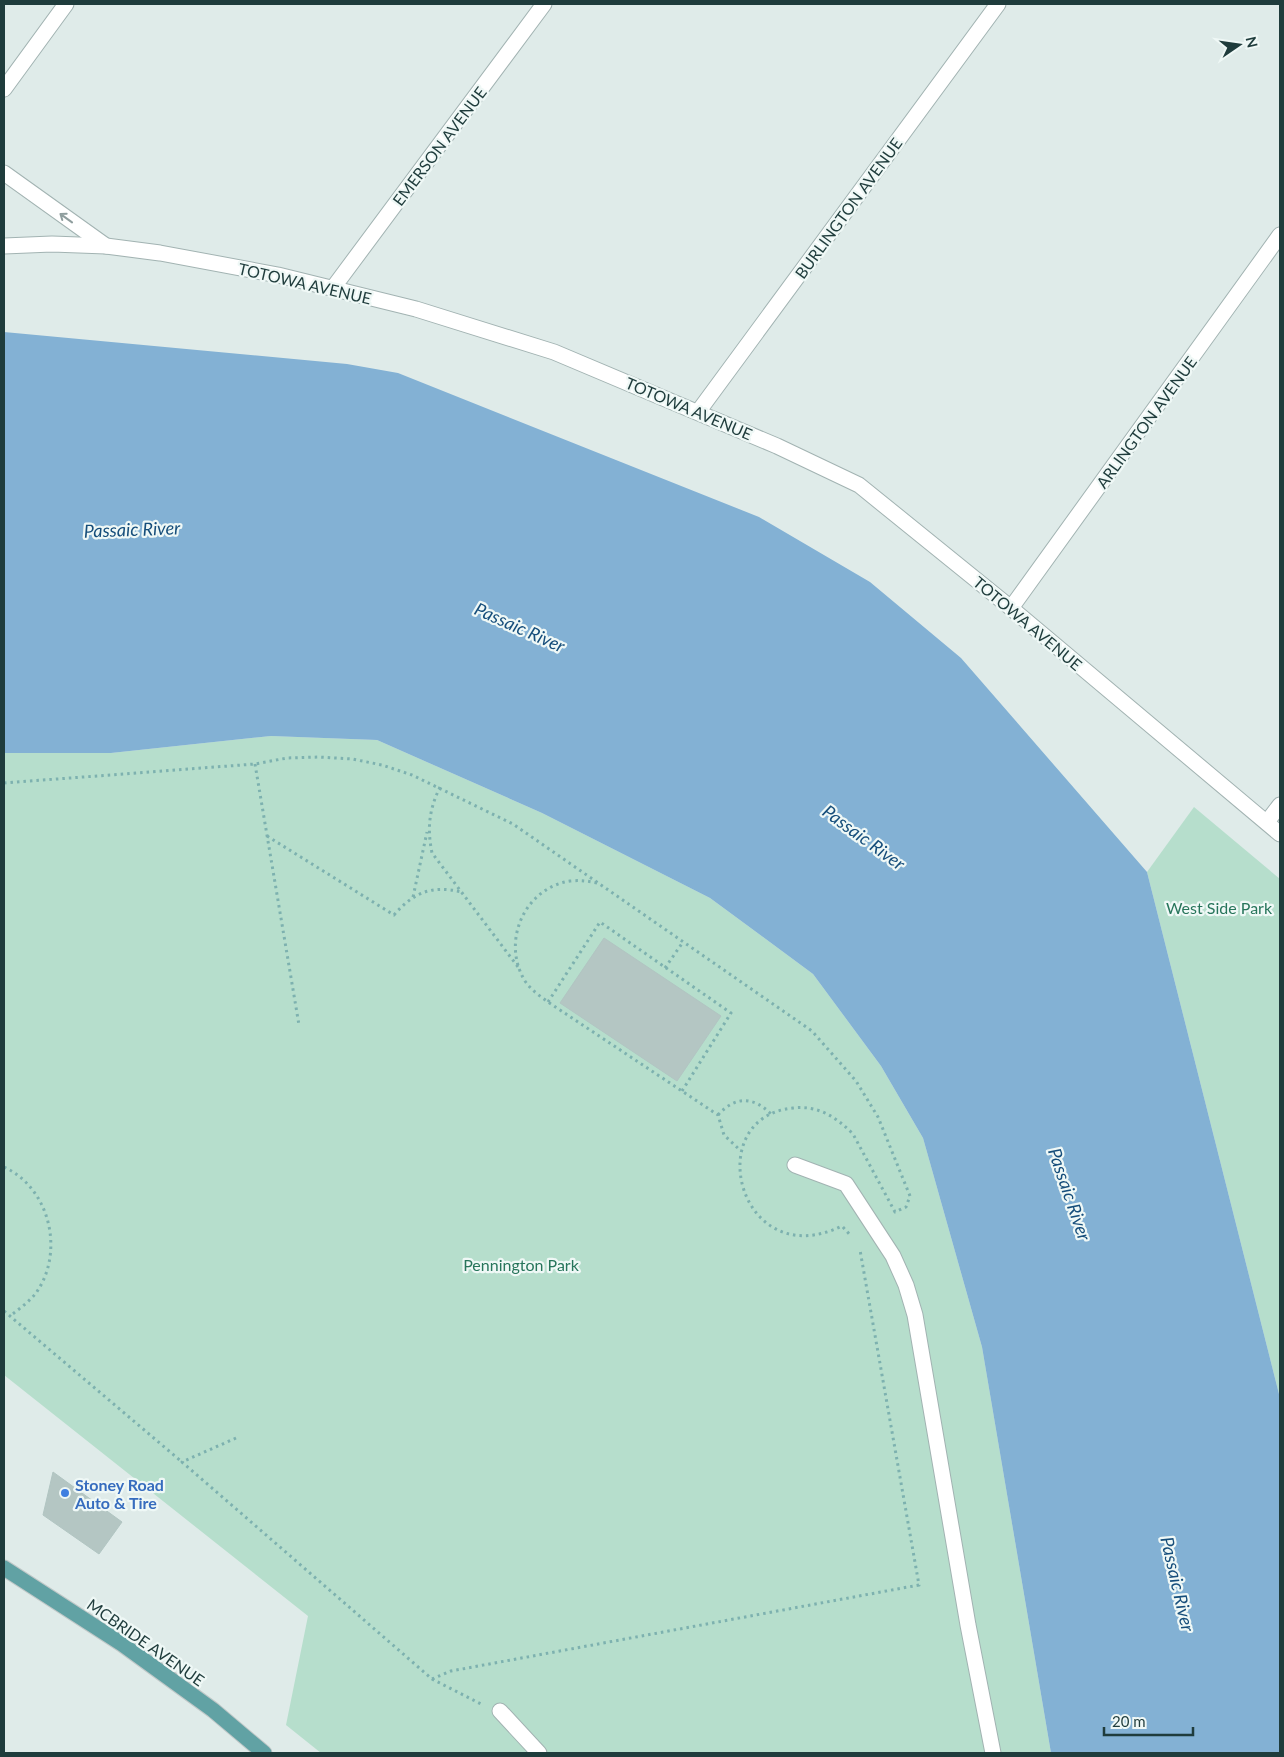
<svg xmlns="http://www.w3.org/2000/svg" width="1284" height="1757" font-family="Lato,sans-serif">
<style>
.green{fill:#b6decc}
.water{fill:#83b1d4}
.building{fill:#b4c6c3;stroke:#b1c5c2}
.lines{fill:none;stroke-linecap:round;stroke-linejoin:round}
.minor-casing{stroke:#a2b3b2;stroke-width:17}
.major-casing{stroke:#c0c8c8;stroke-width:17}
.path{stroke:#7db1af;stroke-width:3;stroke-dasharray:2.5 4;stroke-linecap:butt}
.minor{stroke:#fff;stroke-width:15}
.major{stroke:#61a2a4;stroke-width:15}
.oneway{stroke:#8f9e9e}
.shop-dot{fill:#3f7fe0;stroke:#eff8f6;stroke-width:2}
.labels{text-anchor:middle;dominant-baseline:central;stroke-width:4.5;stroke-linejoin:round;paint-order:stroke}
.street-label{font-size:16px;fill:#1f3c3c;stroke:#eff8f6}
.park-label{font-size:16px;fill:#27755b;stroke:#eff8f6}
.shop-label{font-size:16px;font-weight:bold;fill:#366cbe;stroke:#eff8f6;text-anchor:start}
.water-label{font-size:18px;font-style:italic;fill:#164e7b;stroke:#eff8f6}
</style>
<rect width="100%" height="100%" fill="#dfebe9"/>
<g class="green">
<path d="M271,736l106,4 165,73 168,85 103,76 68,92 42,72 59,209 69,406h-730l-35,-28 22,-109 -304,-241v-622h107z"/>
<path d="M1194,807l86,72v519l-133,-526z"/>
</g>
<path class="water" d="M4,332l343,32 51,9 361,144 111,65 91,76 186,214 133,526v355h-229l-69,-406 -59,-209 -42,-72 -68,-92 -103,-76 -168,-85 -165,-73 -106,-4 -160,17h-107z"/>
<g class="building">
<path d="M604,938l117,78 -44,65 -117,-78z"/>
<path d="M53,1472l69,50 -23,32 -56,-39z"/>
</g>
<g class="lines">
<defs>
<g id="minor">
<path d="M4,89l62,-85"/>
<path d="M4,173l102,73"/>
<path d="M4,246l48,-2 54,2 54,7 118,22 138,34 138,43 223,94 82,39 152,123 269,226"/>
<path d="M333,288l211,-284"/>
<path d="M698,412l300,-408"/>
<path d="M1011,608l269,-373"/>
<path d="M1267,822l13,-17"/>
<path d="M795,1165l51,19 47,72 13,29 9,30 53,310 25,128"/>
<path d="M500,1711l39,42"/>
</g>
<path id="major" d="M4,1568l118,76 91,66 51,43"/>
</defs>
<use href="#minor" class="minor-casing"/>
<use href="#major" class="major-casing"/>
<g class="path">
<path d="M255,764l44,261"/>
<path d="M4,783l251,-19 32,-6 32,-1 33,2 30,6 30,10 101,49 299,207 44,50 22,36 32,79 -4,11 -11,5 -42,-78c-17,-17 -35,-29 -60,-26 -94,9 -54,168 49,118l9,10"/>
<path d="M440,787c-11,23 -13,41 -8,66l86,114"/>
<path d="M267,836l127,79c20,-23 38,-30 68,-23"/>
<path d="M597,883c-9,-2 -17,-3 -27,-2 -46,7 -69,61 -45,100 6,9 15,15 23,21l170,113 6,20 17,16"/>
<path d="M413,897l14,-65"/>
<path d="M665,968l18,-26"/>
<path d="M548,1002l52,-80 131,91 -49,78"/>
<path d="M718,1115c17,-19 35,-19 53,-1"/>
<path d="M4,1167c46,21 61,85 32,126 -7,9 -17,16 -26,23"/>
<path d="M4,1311l178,151"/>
<path d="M236,1438l-54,24 250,217 49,25"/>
<path d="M432,1679l19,-8 468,-86 -59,-335"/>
</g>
<use href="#minor" class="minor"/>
<use href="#major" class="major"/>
</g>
<defs><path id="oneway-shaft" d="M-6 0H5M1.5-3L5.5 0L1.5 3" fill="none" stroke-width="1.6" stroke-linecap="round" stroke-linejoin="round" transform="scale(1.25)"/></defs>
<use class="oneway" href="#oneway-shaft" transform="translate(66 218) rotate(-144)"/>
<circle class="shop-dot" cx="65" cy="1493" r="5"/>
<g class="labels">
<g class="street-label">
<text transform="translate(439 146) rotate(-53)">EMERSON AVENUE</text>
<text transform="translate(848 208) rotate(-54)">BURLINGTON AVENUE</text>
<text transform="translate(305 283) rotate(13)">TOTOWA AVENUE</text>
<text transform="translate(689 408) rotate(23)">TOTOWA AVENUE</text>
<text transform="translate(1146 422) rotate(-54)">ARLINGTON AVENUE</text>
<text transform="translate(1028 623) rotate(40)">TOTOWA AVENUE</text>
<text transform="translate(146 1642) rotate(35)">MCBRIDE AVENUE</text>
</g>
<g class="park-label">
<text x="1219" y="907">West Side Park</text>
<text x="521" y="1264">Pennington Park</text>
</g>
<g class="shop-label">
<text x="75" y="1484">Stoney Road<tspan x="75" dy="18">Auto &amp; Tire</tspan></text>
</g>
<g class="water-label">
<text transform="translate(132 529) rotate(-2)">Passaic River</text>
<text transform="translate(520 627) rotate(24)">Passaic River</text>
<text transform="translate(864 837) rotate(36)">Passaic River</text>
<text transform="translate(1070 1194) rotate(71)">Passaic River</text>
<text transform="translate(1178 1584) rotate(77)">Passaic River</text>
</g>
</g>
<rect width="1284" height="1757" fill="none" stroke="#1f3c3c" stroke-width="10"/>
<g transform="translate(1239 45) rotate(77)" stroke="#eff8f6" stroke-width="4" paint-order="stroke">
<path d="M0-4L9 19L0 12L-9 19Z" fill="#1f3c3c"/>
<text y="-8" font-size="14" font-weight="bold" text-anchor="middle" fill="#1f3c3c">N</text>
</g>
<path d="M1104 1727v8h89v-8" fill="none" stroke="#1f3c3c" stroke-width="2.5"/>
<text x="1112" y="1727" font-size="15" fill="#1f3c3c" stroke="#eff8f6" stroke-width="4" paint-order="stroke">20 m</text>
</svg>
